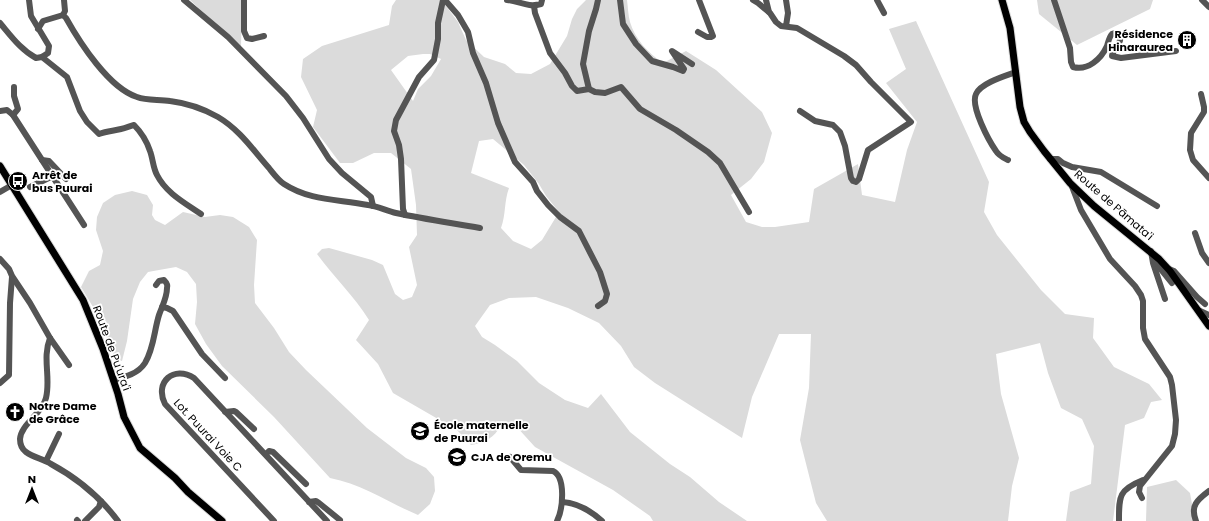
<svg xmlns="http://www.w3.org/2000/svg" width="1209" height="521" font-family="Poppins,sans-serif">
<style>
.green{fill:#dbdbdb;fill-rule:evenodd}
.lines{fill:none;stroke-linecap:round;stroke-linejoin:round}
.major-casing{stroke:#dbdbdb;stroke-width:9}
.minor{stroke:#545454;stroke-width:6}
.major{stroke:#000;stroke-width:7}
.labels{text-anchor:middle;dominant-baseline:central;stroke-width:3.5;stroke-linejoin:round;paint-order:stroke}
.poi-label{font-size:11px;font-weight:bold;fill:#000;stroke:#fff;text-anchor:start}
.street-label{font-size:11px;fill:#000;stroke:#fff}
</style>
<rect width="100%" height="100%" fill="#fff"/>
<g class="green">
<path d="M190,0h52l-1,48z"/>
<path d="M396,0h47l3,6 12,16 8,18 18,17 21,7 11,9 15,1 19,-10 17,-28 5,-17 5,-10 9,-9h41c1,7 1,15 3,22 5,17 18,31 33,41l23,-12 30,19 46,42 10,21 -8,29 -13,17 -20,16 15,27 16,5h13l34,-5 5,-33 44,-25 4,31 33,7 12,-52 10,-28 -31,-39 20,-14 -17,-40 27,-8 73,161 -5,30 13,23 44,55 24,24 29,4 -1,20 21,29 35,17 13,16 -11,2 -7,16 -19,7 -12,96h-47l4,-29 21,-8 3,-38 -12,-27 -21,-11 -13,-35 -8,-30 -44,11 5,40 18,64 -7,28 -4,35h-181l-11,-18 -16,-63 9,-52 2,-54h-32l-27,63 -10,41 -87,-55 -21,-16 -13,-21 -22,-23 -31,-15 -32,-11 -27,1 -19,7 -15,21 7,11 13,8 22,16 22,22 26,17 23,8 13,-14 29,38 40,32 20,13 29,25 28,19h-94l-3,-5 -37,-26 -78,-43 -20,-22 -17,5c-7,10 -16,13 -27,15l-14,-15 -64,-37 -15,-29 -22,-24 13,-20c-15,-24 -35,-43 -52,-66l5,-5 7,-1 43,12 11,5 12,29 8,6 9,-3 5,-12 -8,-38 8,-12 -1,-30 -5,-36 -20,-16h-17l-21,10h-13l-27,-36 4,-17 -16,-33 2,-18 19,-13 67,-21 3,-19zM423,54h7l11,5 -10,17 -13,13 -5,12 -22,-31 17,-14zM493,139l31,26 15,19 7,12 13,16 -17,28 -11,9 -18,-8 -12,-13c5,-13 3,-27 8,-40l-38,-15 8,-32z"/>
<path d="M1037,0h116l-3,9 -73,36 -38,-31z"/>
<path d="M132,191l15,4 6,10 -1,10 3,5 10,5 18,-13 22,5 15,-2 13,2 16,10 8,13 -3,45 1,18 19,25 15,24 17,18 61,58 39,30 20,10 8,9 1,14 -5,13 -12,11c-29,-12 -56,-31 -88,-37l-56,-61 -52,-51 -16,-22 -11,-20 2,-22 -1,-18 -9,-12 -11,-5 -17,3 -11,2 -8,10 -7,17 -6,42 -5,20 -6,-1 -20,-48 -15,-25 8,-16 11,-6 3,-14 -7,-21 1,-13 6,-14 12,-8z"/>
<path d="M1176,480l14,13 5,28h-49l1,-34z"/>
</g>
<g class="lines">
<defs>
<g id="major">
<path d="M1002,0l8,28 10,79 4,15 6,10 14,19 26,32 24,23 65,53 11,12 39,55"/>
<path d="M0,166l83,134 20,49 15,45 6,23 16,31 35,30 13,14 34,29"/>
</g>
</defs>
<use href="#major" class="major-casing"/>
<g class="minor">
<path d="M64,0l1,11 -2,4 3,3c14,25 43,70 71,79 10,4 23,2 33,4 16,2 34,8 48,16 22,13 35,33 51,51 4,5 9,12 15,16 26,17 54,15 84,21 9,1 19,6 28,8 28,6 56,10 84,15"/>
<path d="M184,0l44,37 58,59 17,22 26,41 13,14 29,24 2,9"/>
<path d="M244,0v31l3,7 5,1 12,-3"/>
<path d="M445,0l13,15 10,17 5,21 13,30 12,40 17,39 18,20 4,9 11,14 12,12 19,14 21,41 7,22 -2,7 -7,5"/>
<path d="M507,0c13,1 20,8 34,4l1,-4"/>
<path d="M620,0l3,24 13,20 16,17 21,6 10,4 1,-2 -12,-18 20,13"/>
<path d="M753,0l5,3 12,10 6,9 5,4 16,2 47,28 12,9 15,17 40,40 -43,28 -9,29 -3,3 -3,-1 -2,-3 -6,-32 -5,-14 -7,-7 -18,-4 -15,-10"/>
<path d="M766,0l3,12"/>
<path d="M877,0l7,13"/>
<path d="M1054,0l16,48 1,14 2,5c15,4 28,-8 34,-21 1,-3 2,-9 5,-12 2,-1 4,-1 6,-1 7,10 -5,14 -6,23l9,2 55,-7"/>
<path d="M1202,0l7,7"/>
<path d="M534,6l1,7 15,40 15,20 7,13 5,5 12,-2 6,3 10,1 16,-6 19,22 36,21 32,22 12,11 29,49"/>
<path d="M0,23c11,13 21,27 36,35l6,-1 6,-4 1,-7 -18,-30 -2,-16"/>
<path d="M786,26l2,-13 -2,-13"/>
<path d="M38,29l5,-8 20,-6"/>
<path d="M698,32l9,5h4l2,-1 -14,-36"/>
<path d="M42,57l25,20 13,34 7,11 12,12c8,-3 14,-3 22,-5 5,-1 9,-3 13,-4 7,7 13,17 16,26 3,8 3,17 7,24 9,18 28,28 44,39"/>
<path d="M589,89l-6,-25 6,-33 7,-22 2,-9"/>
<path d="M1201,94l3,13v5l-13,21 -1,17 3,10 16,18"/>
<path d="M0,111l7,-1 6,5 71,110"/>
<path d="M13,115l5,-6 -4,-13v-9"/>
<path d="M1050,159h8l5,4 9,4 29,5 56,34"/>
<path d="M42,160l7,1 17,18"/>
<path d="M1008,160c-4,-2 -9,-4 -12,-9 -7,-10 -26,-45 -20,-57 5,-11 29,-18 40,-22"/>
<path d="M1071,184l10,26 29,49 25,27 6,9 2,6v27l2,11 25,38 2,8 4,35 -1,14 -3,12 -32,40 -1,6 3,6"/>
<path d="M30,187l23,-11"/>
<path d="M0,192l12,-7"/>
<path d="M405,215l-2,-6 -2,-50 -2,-14 -5,-14 2,-11 23,-43 15,-17 4,-21v-16l5,-23"/>
<path d="M1195,233l7,20 7,10"/>
<path d="M1151,251l2,12 12,36"/>
<path d="M0,259l9,10 3,7 18,27 20,35 19,27"/>
<path d="M1155,262l17,21"/>
<path d="M1169,269l5,2 23,26 8,7"/>
<path d="M162,307l5,1 6,3 29,43 23,24"/>
<path d="M1198,310l11,5"/>
<path d="M50,338c-8,20 1,40 -4,60 -4,16 -25,26 -26,41 0,5 2,10 6,13 8,6 18,7 25,12 26,14 49,33 67,57"/>
<path d="M113,380c12,-3 25,-6 32,-17 9,-15 9,-32 14,-48 3,-9 8,-17 8,-27 1,-3 0,-5 -3,-8l-5,1 -3,4"/>
<path d="M0,383l9,-8 1,-72 2,-26"/>
<path d="M225,412l9,-1 2,1 18,17"/>
<path d="M266,454l3,-3 4,1 33,32"/>
<path d="M510,457l11,13 32,1c13,6 10,38 4,50"/>
<path d="M46,461l13,-27"/>
<path d="M309,502l7,-1 3,2 21,17"/>
<path d="M562,502c15,1 29,9 40,19"/>
<path d="M77,520l1,1"/>
<path d="M85,521l14,-14 2,-6"/>
<path d="M274,521l-109,-117c-11,-22 9,-39 29,-26l133,143"/>
<path d="M1119,521c0,-24 -1,-31 24,-41"/>
<path d="M1196,521c-6,-15 1,-21 13,-30"/>
</g>
<use href="#major" class="major"/>
</g>
<defs>
<symbol id="building-disc" viewBox="-11 -11 22 22"><circle r="9.5" fill="#000" stroke="#fff"/><path d="M-4-6H4V6H1V3H-1V6H-4ZM-2.5-4.3h1.7v1.8h-1.7ZM.8-4.3h1.7v1.8H.8ZM-2.5-1h1.7V.8h-1.7ZM.8-1h1.7V.8H.8Z" fill="#fff"/></symbol>
<symbol id="bus-disc" viewBox="-11 -11 22 22"><circle r="9.5" fill="#000" stroke="#fff"/><path d="M-5-6H5V4H4V6H2V4H-2V6H-4V4H-5ZM-3.5-4V0h7V-4ZM-3.5 1.2v1.5H-2V1.2ZM2 1.2v1.5H3.5V1.2Z" fill="#fff"/></symbol>
<symbol id="church-disc" viewBox="-11 -11 22 22"><circle r="9.5" fill="#000" stroke="#fff"/><path d="M-1.2-6h2.4v3.5h3.3v2.4h-3.3V6h-2.4V-.1h-3.3v-2.4h3.3Z" fill="#fff"/></symbol>
<symbol id="school-disc" viewBox="-11 -11 22 22"><circle r="9.5" fill="#000" stroke="#fff"/><path d="M0-5L7-2L0 1L-7-2ZM-4 1L0 2.5L4 1V4Q0 6-4 4Z" fill="#fff"/></symbol>
</defs>
<g fill-rule="evenodd">
<use href="#building-disc" x="1176" y="29" width="22" height="22"/>
<use href="#bus-disc" x="7" y="170" width="22" height="22"/>
<use href="#church-disc" x="4" y="401" width="22" height="22"/>
<use href="#school-disc" x="409" y="420" width="22" height="22"/>
<use href="#school-disc" x="446" y="446" width="22" height="22"/>
</g>
<g class="labels">
<g class="poi-label">
<text x="1173" y="34" text-anchor="end">Résidence<tspan x="1173" dy="13">Hinaraurea</tspan></text>
<text x="32" y="175">Arrêt de<tspan x="32" dy="13">bus Puurai</tspan></text>
<text x="29" y="406">Notre Dame<tspan x="29" dy="13">de Grâce</tspan></text>
<text x="434" y="425">École maternelle<tspan x="434" dy="13">de Puurai</tspan></text>
<text x="471" y="457">CJA de Oremu</text>
</g>
<g class="street-label">
<text transform="translate(1114 205) rotate(41)">Route de Pāmata'i</text>
<text transform="translate(112 348) rotate(70)">Route de Pu'ura'i</text>
<text transform="translate(208 435) rotate(47)">Lot. Puurai Voie C</text>
</g>
</g>
<g transform="translate(32 489)" stroke="#ffffff" stroke-width="3" paint-order="stroke">
<path d="M0-3L7 15L0 10L-7 15Z" fill="#000000"/>
<text y="-6" font-size="11" font-weight="bold" text-anchor="middle" fill="#000000">N</text>
</g>
</svg>
